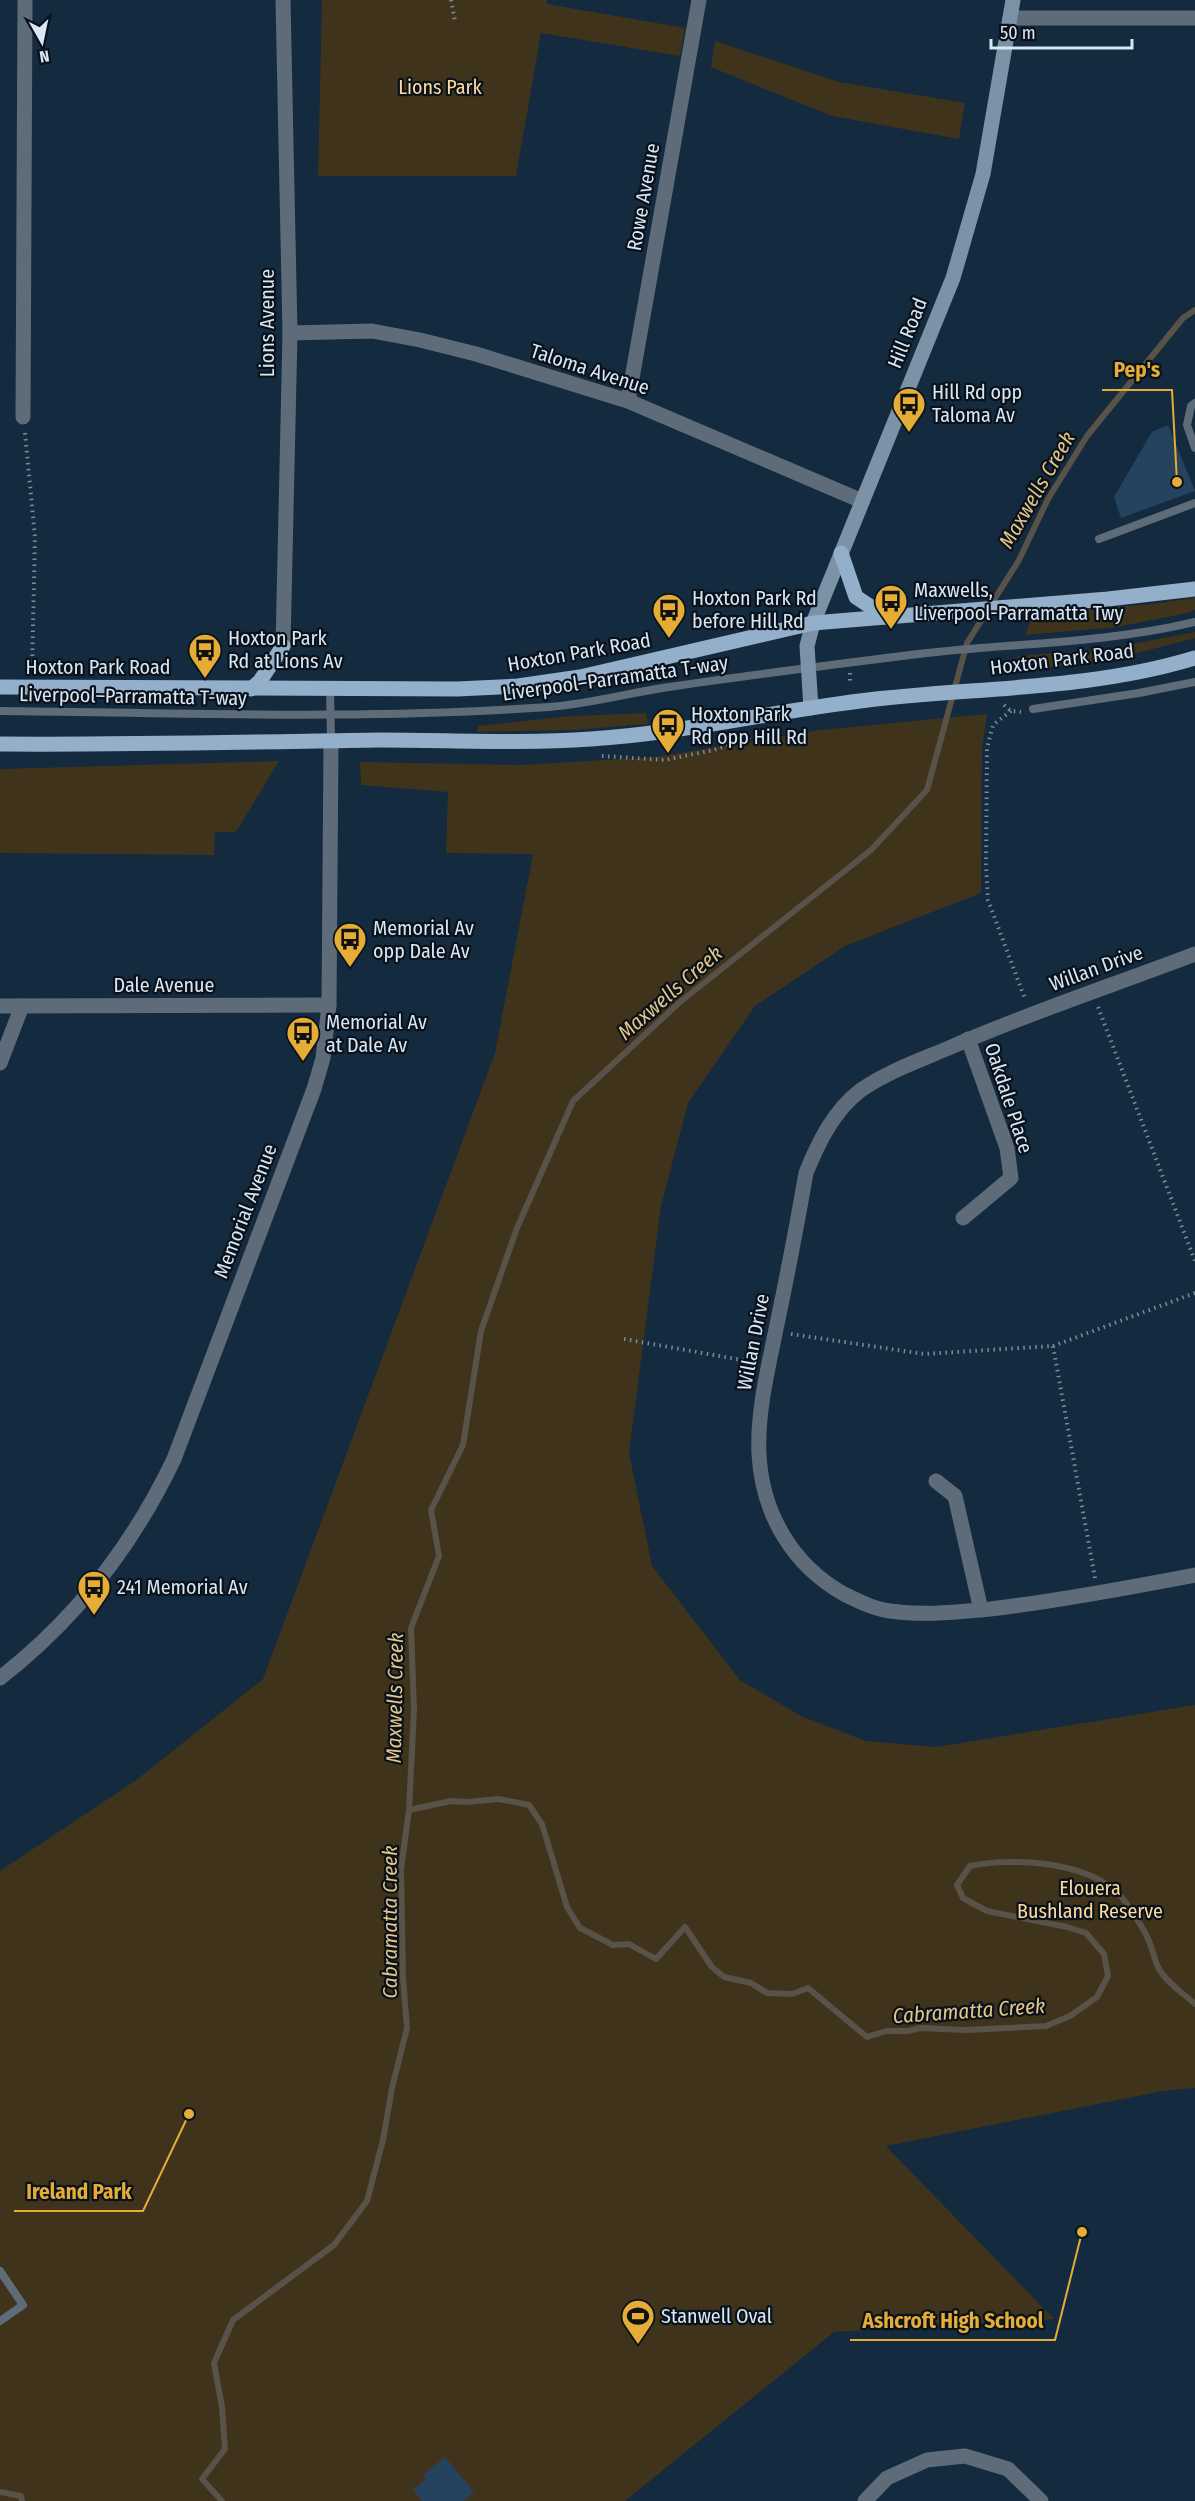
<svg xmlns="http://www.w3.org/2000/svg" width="1195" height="2501" font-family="'Fira Sans Condensed',sans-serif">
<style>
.green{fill:#3f331c}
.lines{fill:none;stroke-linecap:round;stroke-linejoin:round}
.stream{stroke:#585249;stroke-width:6}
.building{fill:#25435e}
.path{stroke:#7b8c9c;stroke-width:4;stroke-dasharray:1.5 4.5;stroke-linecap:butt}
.service{stroke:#5e6c79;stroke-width:8}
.minor{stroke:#5e6c79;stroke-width:15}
.tertiary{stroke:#5e6c79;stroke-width:15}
.secondary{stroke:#7c92a7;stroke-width:15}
.primary{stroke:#93afca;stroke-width:15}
.labels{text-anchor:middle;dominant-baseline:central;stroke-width:4.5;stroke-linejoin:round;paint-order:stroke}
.park-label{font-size:20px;fill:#fedb9c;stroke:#09121b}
.street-label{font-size:20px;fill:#d9e6f3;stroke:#09121b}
.poi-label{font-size:20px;fill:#d9e6f3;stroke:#09121b;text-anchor:start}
.water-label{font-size:21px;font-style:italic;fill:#e7c586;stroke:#09121b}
.leader{fill:none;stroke:#e5ad35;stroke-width:2}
.callout-dot{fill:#e5ad35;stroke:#09121b;stroke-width:2}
.callout-label{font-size:21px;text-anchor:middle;font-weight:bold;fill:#e5ad35;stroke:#09121b;stroke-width:4.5;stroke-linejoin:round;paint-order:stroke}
</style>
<rect width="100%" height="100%" fill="#142a3e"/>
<g class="green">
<path d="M322,0h225v4l138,24 -5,28 -139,-23 -25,143h-198z"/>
<path d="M715,41l124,41 126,21 -6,36 -127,-23 -121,-49z"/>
<path d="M1195,598v12l-8,3 -70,14 -92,8 8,-21 119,-10z"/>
<path d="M1195,632v6l-61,16 -71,12 -50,4 5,-14 88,-7z"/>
<path d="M646,713l2,11 -75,6 -96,2 1,-6 93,-10z"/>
<path d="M987,714l-5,35 -1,144 -136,53 -90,60 -67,97 -27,103 -32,247 23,113 88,114 61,36 65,25 70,6 259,-42v383l-32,3 -277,55 168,173 -220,13 -209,169h-625v-630l135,-90 128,-102 232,-626 38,-199 -87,-1 2,-61 -87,-7 -1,-23 161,3 134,-8 166,-27z"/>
<path d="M279,761l-43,71h-21l-1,23 -214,-2v-84z"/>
</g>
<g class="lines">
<g class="stream">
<path d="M409,1810l42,-9 16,1 32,-3 30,6 13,19 25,83 13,21 33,17 16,-1 27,15 29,-32 27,40 12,10 27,6 16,10 25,1 16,-6 59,49 19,-6h22l12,-3 46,2 80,-4 24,-10 27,-19 11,-21 -4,-22 -18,-21 -19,-6 -80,-16 -24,-13 -6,-13 13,-19c46,-9 128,-5 157,38 7,11 16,23 21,35 5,10 6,21 11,30 8,14 25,25 36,35"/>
<path d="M0,2492l21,4 1,5"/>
<path d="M222,2501l-20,-22 23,-30 -3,-42 -8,-44 19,-43 101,-75 33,-44 16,-61 9,-52 15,-60 -4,-50 -2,-109 8,-59 5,-101 -3,-81 28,-72 -8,-46 32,-65 18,-114 36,-103 56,-127 107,-99 191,-152 56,-60 40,-147 52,-83 29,-61 39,-63 96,-118 12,-8"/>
</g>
</g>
<g class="building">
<path d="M1168,425l27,66 -74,27 -7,-21 38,-65z"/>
<path d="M445,2457l29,35 -11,9h-41l-9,-11 13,-11 -3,-4z"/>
</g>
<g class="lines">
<g class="path">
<path d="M451,0l4,21"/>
<path d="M25,433l10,104 -3,134"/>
<path d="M850,673v10"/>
<path d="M1004,705l7,6 10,1"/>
<path d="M1011,711l-18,14 -6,23 -1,116 2,36 37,99"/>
<path d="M602,756l63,4 49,-10 42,-15"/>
<path d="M1098,1007l97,254"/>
<path d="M791,1334l133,20 129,-8 42,232"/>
<path d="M624,1339l129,23"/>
<path d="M1053,1346l142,-53"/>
</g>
<g class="service">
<path d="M1195,403l-4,3 -4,19 8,23"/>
<path d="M1099,539l96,-36"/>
<path d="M330,689l1,52"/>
<path d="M1033,709l106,-16 56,-11"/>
<path d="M0,711c183,2 366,9 549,-4 38,-3 76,-13 113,-19 80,-12 160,-22 240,-32 97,-13 197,-11 293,-34"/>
<path d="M0,2271l23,34 -23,16"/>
</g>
<g class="minor">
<path d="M1010,18h185"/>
<path d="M290,333l82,-2 48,9 56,14 152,47 234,100"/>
<path d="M628,401l71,-401"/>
<path d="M23,417l2,-417"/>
<path d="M283,646l7,-313 -7,-333"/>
<path d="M1195,954c-81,31 -164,58 -244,93 -30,13 -63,24 -90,43 -27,20 -43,53 -55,83 -9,52 -19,104 -30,156 -8,40 -19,83 -17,125 3,59 33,111 85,140 14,7 30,15 46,17 34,5 66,1 100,-2 68,-8 137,-21 205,-34"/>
<path d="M0,1006l329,-1"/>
<path d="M0,1063l22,-57"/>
<path d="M963,1218l48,-40 -4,-30 -39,-109"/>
<path d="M936,1481l19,15 26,114"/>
<path d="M865,2501l22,-23 40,-18 38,-4 43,13 33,32"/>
</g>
<path class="tertiary" d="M0,1678c76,-59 133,-133 174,-219l140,-370 9,-31 6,-53 2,-264"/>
<path class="secondary" d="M811,708l-4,-62 6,-23 140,-345 30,-104 30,-174"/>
<g class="primary">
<path d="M841,553l15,44 30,20"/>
<path d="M0,687l457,2 61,-3 62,-9 233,-54 295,-24 87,-10"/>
<path d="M251,689l9,-8 23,-35"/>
<path d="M0,744c127,1 254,-2 380,-4 71,0 141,4 211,-1 91,-6 179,-27 269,-38 111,-14 227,-10 335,-43"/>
</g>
</g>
<defs>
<symbol id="bus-pin" viewBox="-11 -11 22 30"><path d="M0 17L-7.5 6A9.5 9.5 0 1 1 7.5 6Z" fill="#e5ad35" stroke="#09121b"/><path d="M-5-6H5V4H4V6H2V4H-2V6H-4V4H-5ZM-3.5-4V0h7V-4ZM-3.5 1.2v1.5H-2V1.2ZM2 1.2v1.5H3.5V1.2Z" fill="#111"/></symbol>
<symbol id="stadium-pin" viewBox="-11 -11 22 30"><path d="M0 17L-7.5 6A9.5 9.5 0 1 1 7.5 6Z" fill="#e5ad35" stroke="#09121b"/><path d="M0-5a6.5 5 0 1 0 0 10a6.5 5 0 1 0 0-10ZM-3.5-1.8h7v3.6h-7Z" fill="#111"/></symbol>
</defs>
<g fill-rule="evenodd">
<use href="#bus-pin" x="890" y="385" width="38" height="52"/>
<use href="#bus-pin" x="872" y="582" width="38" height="52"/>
<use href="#bus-pin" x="650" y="591" width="38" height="52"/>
<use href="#bus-pin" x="186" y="631" width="38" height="52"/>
<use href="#bus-pin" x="649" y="706" width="38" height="52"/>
<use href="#bus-pin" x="331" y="920" width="38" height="52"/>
<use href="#bus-pin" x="284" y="1014" width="38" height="52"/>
<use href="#bus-pin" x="75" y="1568" width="38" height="52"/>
<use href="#stadium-pin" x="619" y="2297" width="38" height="52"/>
</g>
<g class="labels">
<g class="park-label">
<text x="440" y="87">Lions Park</text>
<text x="1090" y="1888">Elouera<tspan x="1090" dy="23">Bushland Reserve</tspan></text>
</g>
<g class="street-label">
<text transform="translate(643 197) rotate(-80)">Rowe Avenue</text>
<text transform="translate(267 323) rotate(-90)">Lions Avenue</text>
<text transform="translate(907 333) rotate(-68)">Hill Road</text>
<text transform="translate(590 369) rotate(18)">Taloma Avenue</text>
<text transform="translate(579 652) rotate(-10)">Hoxton Park Road</text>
<text transform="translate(1062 659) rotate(-7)">Hoxton Park Road</text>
<text x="98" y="667">Hoxton Park Road</text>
<text transform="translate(615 678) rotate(-8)">Liverpool–Parramatta T-way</text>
<text transform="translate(133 696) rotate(1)">Liverpool–Parramatta T-way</text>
<text transform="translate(1096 968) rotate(-20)">Willan Drive</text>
<text x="164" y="985">Dale Avenue</text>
<text transform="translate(1009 1098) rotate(72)">Oakdale Place</text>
<text transform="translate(245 1211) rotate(-69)">Memorial Avenue</text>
<text transform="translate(753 1342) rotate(-79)">Willan Drive</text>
</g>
<g class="poi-label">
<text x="932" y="392">Hill Rd opp<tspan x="932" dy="23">Taloma Av</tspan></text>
<text x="914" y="590">Maxwells,<tspan x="914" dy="23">Liverpool-Parramatta Twy</tspan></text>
<text x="692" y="598">Hoxton Park Rd<tspan x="692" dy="23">before Hill Rd</tspan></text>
<text x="228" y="638">Hoxton Park<tspan x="228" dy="23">Rd at Lions Av</tspan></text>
<text x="691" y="714">Hoxton Park<tspan x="691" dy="23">Rd opp Hill Rd</tspan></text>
<text x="373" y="928">Memorial Av<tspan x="373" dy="23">opp Dale Av</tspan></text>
<text x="326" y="1022">Memorial Av<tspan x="326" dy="23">at Dale Av</tspan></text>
<text x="117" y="1587">241 Memorial Av</text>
<text x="661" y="2316">Stanwell Oval</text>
</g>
<g class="water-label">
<text transform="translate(1037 490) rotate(-60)">Maxwells Creek</text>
<text transform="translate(670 993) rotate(-41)">Maxwells Creek</text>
<text transform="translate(395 1698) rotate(-89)">Maxwells Creek</text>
<text transform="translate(390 1922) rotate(-90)">Cabramatta Creek</text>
<text transform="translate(969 2011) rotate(-4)">Cabramatta Creek</text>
</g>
</g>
<path class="leader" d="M1177 482L1172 390H1102M189 2114L143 2211H14M1082 2232L1055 2340H850"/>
<g class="callout-dot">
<circle cx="1177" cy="482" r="6"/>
<circle cx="189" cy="2114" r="6"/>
<circle cx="1082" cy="2232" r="6"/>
</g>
<g class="callout-label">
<text x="1137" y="377">Pep's</text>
<text x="79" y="2199">Ireland Park</text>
<text x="953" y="2328">Ashcroft High School</text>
</g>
<g transform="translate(42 42) rotate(171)" stroke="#09121b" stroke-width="4.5" paint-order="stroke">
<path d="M0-4.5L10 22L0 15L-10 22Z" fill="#d9e6f3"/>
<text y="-9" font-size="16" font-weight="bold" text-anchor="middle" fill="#d9e6f3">N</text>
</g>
<path d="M991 39v9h141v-9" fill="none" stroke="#d9e6f3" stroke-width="3"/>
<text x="1000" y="39" font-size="18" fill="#d9e6f3" stroke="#09121b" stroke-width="4.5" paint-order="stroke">50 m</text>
</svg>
